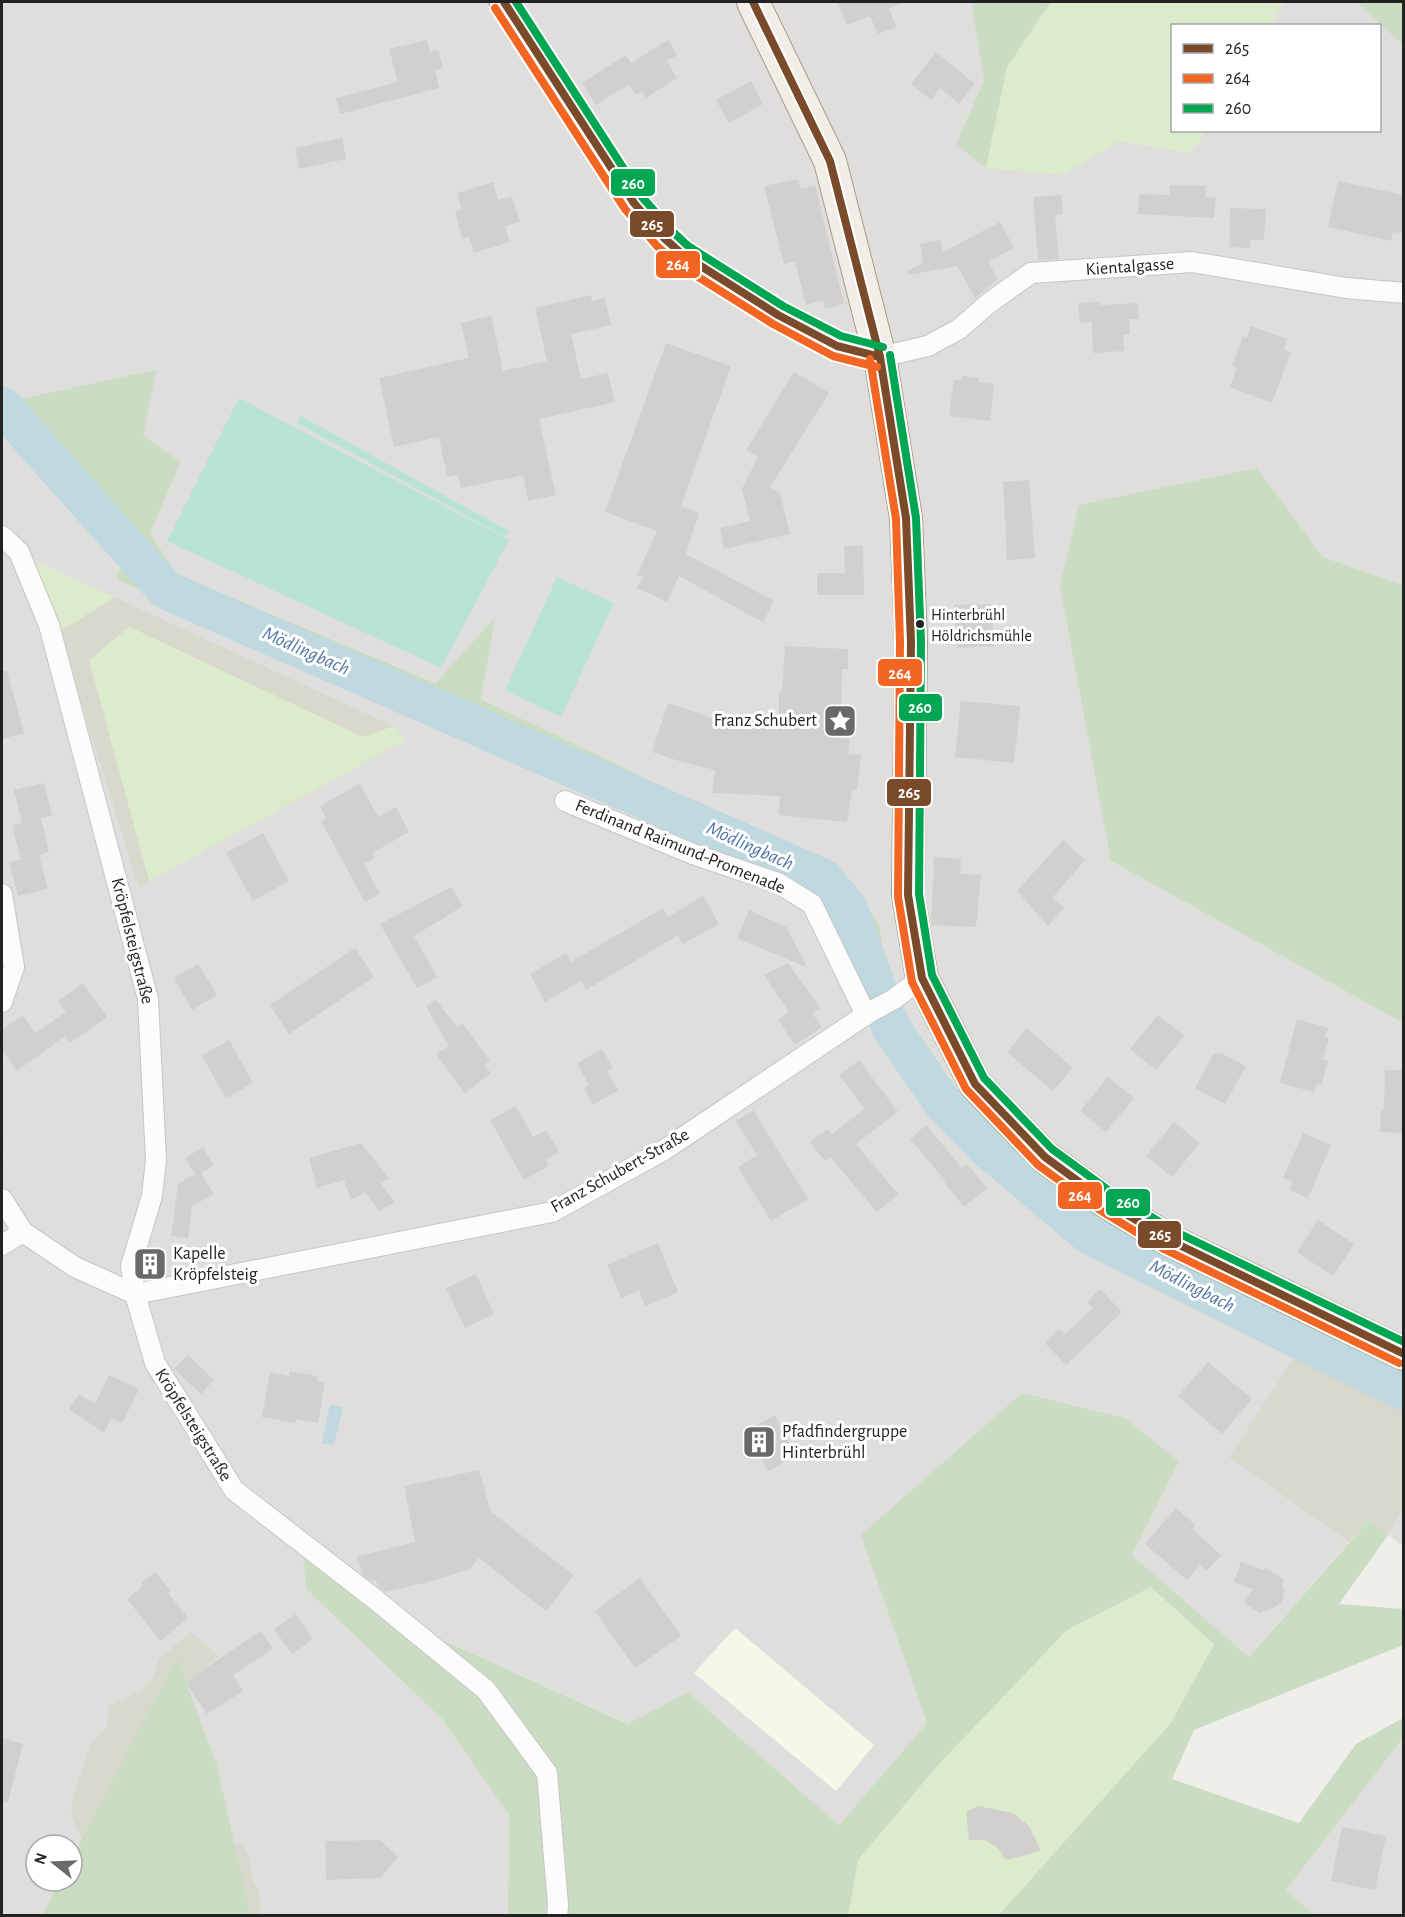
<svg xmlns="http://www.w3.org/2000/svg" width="1405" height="1917" font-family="'Alegreya Sans',sans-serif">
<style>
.residential{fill:#dfdedc;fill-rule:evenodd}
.education{fill:#f6f7e8}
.construction{fill:#d8d8cd}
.grass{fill:#dbebcc}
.forest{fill:#cadcc2}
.pitch{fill:#b9e4d4}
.parking{fill:#e0dfde}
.water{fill:#c0d8e0}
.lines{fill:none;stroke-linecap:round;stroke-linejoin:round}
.river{stroke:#c0d8e0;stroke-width:39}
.building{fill:#d2d0ce}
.street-casing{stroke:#c7c6c5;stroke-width:22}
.secondary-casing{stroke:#969983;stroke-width:31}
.primary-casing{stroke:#a59d88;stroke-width:34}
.street{stroke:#fdfcfc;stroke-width:20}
.secondary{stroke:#f3f4ee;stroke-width:28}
.primary{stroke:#f2ede7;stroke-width:32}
.bus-1-casing{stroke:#fff;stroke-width:12}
.bus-2-casing{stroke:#fff;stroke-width:12}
.bus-3-casing{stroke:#fff;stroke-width:12}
.bus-1{stroke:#7a4b2a;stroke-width:8}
.bus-2{stroke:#f26522;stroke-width:8}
.bus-3{stroke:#00a651;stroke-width:8}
.bus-dot{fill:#222;stroke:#fff;stroke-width:2}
.labels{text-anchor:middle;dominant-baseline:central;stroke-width:6;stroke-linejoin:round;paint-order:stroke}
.bus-label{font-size:16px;fill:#222;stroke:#fff;text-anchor:start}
.street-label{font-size:18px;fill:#222;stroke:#fff}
.poi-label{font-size:18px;fill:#222;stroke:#fff;text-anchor:start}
.water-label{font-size:20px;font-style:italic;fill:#4f76a5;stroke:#fff}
.line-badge{stroke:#fff;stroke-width:2}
.badge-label{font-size:16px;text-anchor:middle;font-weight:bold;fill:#fff}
</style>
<rect width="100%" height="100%" fill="#efeeeb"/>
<g class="residential">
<path d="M2,2h969l13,78 -28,64 106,31 56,-34 73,12 14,-22 175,-1v-104l-110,-1 14,-23h72l47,43v540l-80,-28 -66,-89 -146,393 292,162v523l-35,-26 -119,137 -117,-102 -270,-20 65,188 -88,102 -151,-133 -59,32 -257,-116 -65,-18 135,129 68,96 -2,100h-258l-33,-150 -40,-106 -105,199v-13h-36v36h24l-18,34h-40zM16,401l165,61 -31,71 27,41 260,109 57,-65 -13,81 283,136 69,29 37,130 -20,-53 -40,-58 -35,-6 -659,-298 18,-42zM32,560l362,166 11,14 -256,141 -10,7 -80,-256z"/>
<path d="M1403,1738v177h-89l-28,-25z"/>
</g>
<path class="education" d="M735,1628l139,117 -38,46 -142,-118z"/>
<g class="construction">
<path d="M114,597l280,129 -30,12 -235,-111 20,254 -10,8 -80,-257z"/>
<path d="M1298,1352l105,56v101l-15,26 -19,-15 -20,22 -120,-85z"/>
<path d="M191,1632l28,24 -27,21 -4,9 1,13 38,106 -9,7 15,30 10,4 6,11 4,25 6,8 2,24 -1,1h-158l-24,-54 4,-22 -11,-23 2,-19 19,-55 14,-13 3,-23 33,-16 11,-13 6,-18z"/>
</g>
<g class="grass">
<path d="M1051,2h233l-14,23 -98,1v104l33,1 -14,22 -72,-12 -57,34 -76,-7 21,-101z"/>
<path d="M31,560l83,37 -55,35z"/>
<path d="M129,627l234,110 31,-11 12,14 -257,141 -60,-221z"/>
<path d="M1151,1587l63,56 -44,81 -156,177 -15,14 -155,1 5,-4 9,-52 82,-97 127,-133z"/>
</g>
<g class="forest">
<path d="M971,2h80l-44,65 -21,101 -30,-24 28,-64z"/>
<path d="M1356,2h47v43z"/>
<path d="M156,370l-13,66 38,26 -31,71 27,41 259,109 59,-66 -14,82 283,136 69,29 46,59 9,58 -18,14 -20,-54 -40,-58 -35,-6 -659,-298 18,-42 -119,-137z"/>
<path d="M1257,468l66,89 80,28v438l-292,-162 -51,-275 19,-81z"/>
<path d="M1022,1393l102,25 55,43 -47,94 117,102 120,-137 19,15 -49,69 64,5v36l-209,85 -22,49 127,44 57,-79 47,-26v20l-117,152 28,25h-315l171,-191 44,-80 -63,-57 -84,43 -127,133 -82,97 -9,52 -5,3h-336l1,-100 -67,-96 -135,-129 -5,-40 70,58 256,116 60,-32 151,133 88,-102 -66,-188z"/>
<path d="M177,1658l40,107 33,150h-208l18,-34h12v-23z"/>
</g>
<g class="pitch">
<path d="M239,398l270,142 -68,128 -274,-127z"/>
<path d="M301,416l208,115 -4,6 -208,-114z"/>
<path d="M557,577l57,26 -53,114 -56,-27z"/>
</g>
<g class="parking">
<path d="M686,583l79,41 13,-23 63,20 -3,18 -80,1 2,22 -51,16 -14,-8 -46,23 -24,65 -59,-29 62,-142 47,20z"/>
<path d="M114,1035l22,32v46l-90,59 -44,-10v-7l11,-45z"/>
<path d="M133,1127l3,16 -10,98 -23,21 -48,-31 -15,-42z"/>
</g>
<path class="water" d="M330,1404l13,3 -9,38 -12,-2z"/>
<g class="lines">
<path class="river" d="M2,406l164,184 657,288 25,30 43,120 52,75 45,46 103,87 313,155"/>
</g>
<g class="building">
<path d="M837,2h67l-15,6 7,19 -18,7 -8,-18 -23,9z"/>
<path d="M427,40l3,12 8,-2 5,18 -8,2 4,18 -99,26 -4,-16 62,-16 -9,-33z"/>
<path d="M668,40l9,15 -10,6 10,17 -31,20 -4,-7 -6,4 -7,-11 -33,21 -14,-22 44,-28 5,8z"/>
<path d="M936,52l39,32 -16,20 -19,-16 -9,12 -20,-16z"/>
<path d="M751,81l12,23 -34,19 -13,-23z"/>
<path d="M342,138l4,21 -47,10 -4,-21z"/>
<path d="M798,179l3,10 14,-4 29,119 -19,5 -2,-9 -17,5 -11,-44 -11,3 -20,-78z"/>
<path d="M1338,181l66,14v27l-3,11 -8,-1 -2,9 -63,-14z"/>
<path d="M493,182l5,18 14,-4 8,26 -15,4 5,16 -36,11 -5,-16 -7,2 -7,-27 7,-2 -5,-17z"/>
<path d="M1170,185l36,1 -1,11 11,1 -2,20 -76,-4 1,-20 30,1z"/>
<path d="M1061,195l2,19 -8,1 4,44 -21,1 -5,-63z"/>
<path d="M1230,208l36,1 -2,31h-13l-1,8 -21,-1z"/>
<path d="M1000,222l14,26 -26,14 10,17 -23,19 -18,-32 -48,9 -2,-4 16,-8 -3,-19 21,-4 2,12z"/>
<path d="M591,295l1,6 13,-3 6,27 -40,9 10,45 27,-6 7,29 -76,17 17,76 -28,6 -5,-26 -62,13 -3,-13 -11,2 -8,-40 -45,10 -15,-69 90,-20 -8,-35 30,-7 12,55 44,-10 -12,-53z"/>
<path d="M1100,302v3l38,-2 1,16h-10l1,15 -7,1 1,16 -31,2 -1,-31 -12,1 -2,-20z"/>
<path d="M1251,326l36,13 -3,11 7,2 -19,51 -42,-16 7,-19 -5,-2 11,-30 4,2z"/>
<path d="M666,343l65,23 -50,140 18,7 -13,41 88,47 -11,21 -84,-46 -12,26 -30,-14 6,-11 -6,-2 20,-44 -52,-19z"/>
<path d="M794,372l35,21 -59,94 10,6 10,41 -66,15 -4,-21 30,-7 -8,-32 16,-32 -12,-7z"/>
<path d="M962,376l17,2 -1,4 16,2 -4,37 -41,-5 5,-37 7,1z"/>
<path d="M1029,480l6,78 -28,2 -4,-78z"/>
<path d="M844,546h19l1,49h-47v-22h28z"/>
<path d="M991,604l3,42 -37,2 -3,-43z"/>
<path d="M785,646l63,3v20h-6l-2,69 10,1 -2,15 13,1 -4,35h-5l-5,32 -68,-7 1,-19 -68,-3 3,-23 -33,-8 -30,-10 16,-49 53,18h16l5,-4h37v-25h3z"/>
<path d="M2,671h5l17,62 -22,6z"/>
<path d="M961,701l59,5 -6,57 -59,-6z"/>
<path d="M44,783l8,33 -11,2 8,34 -10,3 9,34 -30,7 -9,-34 12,-2 -9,-35 10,-2 -8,-33z"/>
<path d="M360,784l18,33 18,-10 13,25 -37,21 3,5 -11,6 16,30 -15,8 -44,-81 5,-3 -6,-12z"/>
<path d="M263,833l26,48 -36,20 -27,-48z"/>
<path d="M1063,840l22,20 -33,38 12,10 -16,18 -31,-35z"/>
<path d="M934,857l27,2 -1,15 21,1 -5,52 -45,-2z"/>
<path d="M451,887l12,19 -49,30 23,41 -20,11 -37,-64z"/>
<path d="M703,896l16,28 -36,20 -5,-9 -92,55 -5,-9 -36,21 -15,-28 36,-21 5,9 92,-54 5,9z"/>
<path d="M749,910l37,17 22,41 -71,-30z"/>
<path d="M355,948l19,29 -85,57 -19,-29z"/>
<path d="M788,963l32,45 -8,5 10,14 -27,18 -17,-25 11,-8 -25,-37z"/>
<path d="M198,964l19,31 -25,15 -18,-32z"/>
<path d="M83,983l24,34 -37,26 -5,-7 -48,35 -15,-21v-20l21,-15 12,18 31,-21 -8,-11z"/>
<path d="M436,1000l21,27 5,-4 28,38 -6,4 7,8 -26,20 -29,-39 13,-8 -23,-40z"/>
<path d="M1158,1015l26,21 -28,34 -26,-21z"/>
<path d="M1297,1019l31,9 -3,9 4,1 -6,22 5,1 -7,25 -4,-2 -3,8 -34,-9z"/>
<path d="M1027,1028l46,40 -20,23 -46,-39z"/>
<path d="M229,1040l24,43 -27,15 -24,-42z"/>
<path d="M602,1049l11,19 -6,3 11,19 -25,15 -9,-17 5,-3 -12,-22z"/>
<path d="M1214,1053h7l25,13 -21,38 -30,-16z"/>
<path d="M859,1060l39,52 -42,32 42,50 -21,18 -47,-55 -5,4 -15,-19 18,-13 4,5 33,-25 -26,-34z"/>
<path d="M1385,1070h19v63l-24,-1 1,-23h3z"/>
<path d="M1108,1077l26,21 -28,34 -26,-21z"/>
<path d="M516,1106l17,31 13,-7 13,22 -13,7 3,7 -25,14 -34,-60z"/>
<path d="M753,1110l55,89 -37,22 -33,-54 19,-12 -21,-34z"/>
<path d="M1174,1122l26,21 -28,34 -26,-21z"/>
<path d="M926,1125l36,43 5,-4 20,24 -23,19 -20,-25 2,-1 -36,-42z"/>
<path d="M1303,1133l28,12 -23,53 -19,-8 4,-8 -10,-4z"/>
<path d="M361,1143l28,36 -8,4 13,19 -15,9 -14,-19 -14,8 -7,-20 -27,8 -8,-30z"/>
<path d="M203,1147l11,19 -13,7 13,21 -22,12 -4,32 -17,-2 7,-52 17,-10 -10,-16z"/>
<path d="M1318,1220l36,24 -21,32 -36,-24z"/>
<path d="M658,1243l20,49 -33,14 -6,-16 -18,8 -14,-33z"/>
<path d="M476,1274l18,40 -29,14 -19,-40z"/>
<path d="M1100,1289l22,23 -56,53 -21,-22 14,-14 6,5 28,-26 -6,-6z"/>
<path d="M188,1355l26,25 -13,14 -27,-25z"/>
<path d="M1208,1362l44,37 -30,35 -44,-38z"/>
<path d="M289,1371l28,5v5l8,1 -7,41 -22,-4 -1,4 -33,-6 8,-45 19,4z"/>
<path d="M109,1375l30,14 -17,34 -11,-5 -7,15 -35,-24 10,-15 16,10z"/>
<path d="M775,1415l21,41 -28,15 -21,-41z"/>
<path d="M479,1470l12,42 83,63 -28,36 -67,-53 -9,11 -34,11 -51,12 -7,-6 -2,-6 -5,1 -7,-5 -8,-19 59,-15 -11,-56z"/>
<path d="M1176,1508l19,17 -3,4 29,26 -14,16 -7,-6 -13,15 -42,-36z"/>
<path d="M1241,1562l23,8 1,-2 20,12 -3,4 2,7 -2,10 -7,6 -15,6 -16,-10 9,-14 -19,-7z"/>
<path d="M155,1572l16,19 -3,2 20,25 -28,23 -33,-42 16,-13 -2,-3z"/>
<path d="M640,1578l41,58 -46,32 -40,-57z"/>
<path d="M296,1614l17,25 -21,15 -18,-25z"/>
<path d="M261,1631l12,18 -40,26 10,16 -36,23 -19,-28 4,-9z"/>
<path d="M2,1738l21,6 -15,58h-6z"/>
<path d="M978,1806l35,7 16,13 12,25 -36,9 -6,-11 -14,-9h-16l-3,-28z"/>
<path d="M1342,1827l44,9 -11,54 -44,-9z"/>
<path d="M380,1840l18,17 -18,21 -54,2 -1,-39z"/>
</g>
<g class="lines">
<defs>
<g id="street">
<path d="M880,357l48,-11 31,-17 30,-26 42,-30 161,-11 154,26 58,5"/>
<path d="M2,536l17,16 30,73 99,374 8,161 -4,36 -21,70 4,28 20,69 79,127 142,110 110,90 61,83 11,132 -1,11"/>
<path d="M565,801l128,53 85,29 34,21 54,111"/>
<path d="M2,894l12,73 -12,35"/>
<path d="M2,1199l21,33 52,35 60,27"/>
<path d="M2,1245l21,-13"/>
<path d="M135,1294l417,-82 112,-62 206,-138 24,-13 28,-21"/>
</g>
<path id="secondary" d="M504,2l130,201 30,35 18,16 96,61 59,31 43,11"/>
<path id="primary" d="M753,2l77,159 50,196 26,161 5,124 -3,253 14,83 53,106 70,73 60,44 64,39 235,114"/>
</defs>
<use href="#street" class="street-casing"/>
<use href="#secondary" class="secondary-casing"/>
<use href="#primary" class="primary-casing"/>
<use href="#street" class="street"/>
<use href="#secondary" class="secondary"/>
<use href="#primary" class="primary"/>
<defs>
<g id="bus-1">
<path d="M504,2l130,201 30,35 18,16 96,61 59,31 43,11"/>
<path d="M753,2l77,159 50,196 26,161 5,124 -3,253 14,83 53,106 70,73 60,44 64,39 235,114"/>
</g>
<g id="bus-2">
<path d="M495,8l130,201 32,37 19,17 97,61 60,32 44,11"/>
<path d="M870,359l26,160 4,123 -2,255 14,85 54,107 72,76 62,45 64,39 235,114"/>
</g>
<g id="bus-3">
<path d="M516,2l126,195 30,34 16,15 95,60 58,30 42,11"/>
<path d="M890,355l26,163 5,124 -2,252 13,81 52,103 68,71 59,43 63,39 230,111"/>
</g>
</defs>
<use href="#bus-1" class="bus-1-casing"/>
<use href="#bus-2" class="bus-2-casing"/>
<use href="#bus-3" class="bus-3-casing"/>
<use href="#bus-1" class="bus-1"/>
<use href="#bus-2" class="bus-2"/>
<use href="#bus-3" class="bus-3"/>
</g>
<defs>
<symbol id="sight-square" viewBox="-11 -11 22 22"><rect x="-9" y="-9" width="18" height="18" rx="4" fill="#6a6968" stroke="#fff"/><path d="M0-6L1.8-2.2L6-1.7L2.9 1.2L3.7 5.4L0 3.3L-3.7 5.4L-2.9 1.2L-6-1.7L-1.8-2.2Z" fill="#fff"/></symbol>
<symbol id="building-square" viewBox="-11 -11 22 22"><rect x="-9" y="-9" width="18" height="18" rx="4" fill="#6a6968" stroke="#fff"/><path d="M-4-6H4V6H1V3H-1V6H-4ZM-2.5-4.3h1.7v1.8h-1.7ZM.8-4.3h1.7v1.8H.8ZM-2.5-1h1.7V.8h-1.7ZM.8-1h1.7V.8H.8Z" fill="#fff"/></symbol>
</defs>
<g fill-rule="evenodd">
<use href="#sight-square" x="821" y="702" width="38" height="38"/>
<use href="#building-square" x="131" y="1245" width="38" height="38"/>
<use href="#building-square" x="740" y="1423" width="38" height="38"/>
</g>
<circle class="bus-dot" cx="920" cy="624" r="5"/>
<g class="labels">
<g class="bus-label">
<text x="931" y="615">Hinterbrühl<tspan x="931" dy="21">Höldrichsmühle</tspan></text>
</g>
<g class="street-label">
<text transform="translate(1130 267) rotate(-4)">Kientalgasse</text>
<text transform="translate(680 847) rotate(22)">Ferdinand Raimund-Promenade</text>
<text transform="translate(132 941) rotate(76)">Kröpfelsteigstraße</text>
<text transform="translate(620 1171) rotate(-29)">Franz Schubert-Straße</text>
<text transform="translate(193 1425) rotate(58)">Kröpfelsteigstraße</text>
</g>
<g class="poi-label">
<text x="817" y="721" text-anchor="end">Franz Schubert</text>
<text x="173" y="1254">Kapelle<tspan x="173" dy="21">Kröpfelsteig</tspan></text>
<text x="782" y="1432">Pfadfindergruppe<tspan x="782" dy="21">Hinterbrühl</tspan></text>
</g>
<g class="water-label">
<text transform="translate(306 651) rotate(24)">Mödlingbach</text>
<text transform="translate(750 846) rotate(24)">Mödlingbach</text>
<text transform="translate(1192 1286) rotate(27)">Mödlingbach</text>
</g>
</g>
<g class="line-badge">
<rect x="610" y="168" width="46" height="29" rx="6" fill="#00a651"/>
<rect x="629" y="210" width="46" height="28" rx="6" fill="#7a4b2a"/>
<rect x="655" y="250" width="46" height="29" rx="6" fill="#f26522"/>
<rect x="877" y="658" width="46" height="29" rx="6" fill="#f26522"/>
<rect x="898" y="693" width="45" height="29" rx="6" fill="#00a651"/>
<rect x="886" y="778" width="46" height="29" rx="6" fill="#7a4b2a"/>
<rect x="1057" y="1181" width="46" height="29" rx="6" fill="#f26522"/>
<rect x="1105" y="1188" width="46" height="29" rx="6" fill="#00a651"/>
<rect x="1137" y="1220" width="45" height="29" rx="6" fill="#7a4b2a"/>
</g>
<g class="badge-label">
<text x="633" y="189">260</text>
<text x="652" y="230">265</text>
<text x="678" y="270">264</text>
<text x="900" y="679">264</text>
<text x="920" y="713">260</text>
<text x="909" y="798">265</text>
<text x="1080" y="1201">264</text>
<text x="1128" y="1208">260</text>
<text x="1160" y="1240">265</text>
</g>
<rect width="1405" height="1917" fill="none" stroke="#222222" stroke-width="6"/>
<rect x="1171" y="24" width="210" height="108" fill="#ffffff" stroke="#a7a7a7" stroke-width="1.5"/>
<rect x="1183" y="44" width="30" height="9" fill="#7a4b2a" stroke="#a7a7a7" stroke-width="1.5"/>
<text x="1225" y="54" font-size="18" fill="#222222">265</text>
<rect x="1183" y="74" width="30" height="9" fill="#f26522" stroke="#a7a7a7" stroke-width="1.5"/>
<text x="1225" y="84" font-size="18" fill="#222222">264</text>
<rect x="1183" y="104" width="30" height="9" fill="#00a651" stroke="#a7a7a7" stroke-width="1.5"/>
<text x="1225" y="114" font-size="18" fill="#222222">260</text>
<g transform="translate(54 1863) rotate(288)"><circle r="28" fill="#ffffff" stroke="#a7a7a7" stroke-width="1.5"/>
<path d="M0-4.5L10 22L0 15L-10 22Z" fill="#6a6968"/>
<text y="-9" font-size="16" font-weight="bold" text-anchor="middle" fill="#222222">N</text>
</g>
</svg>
